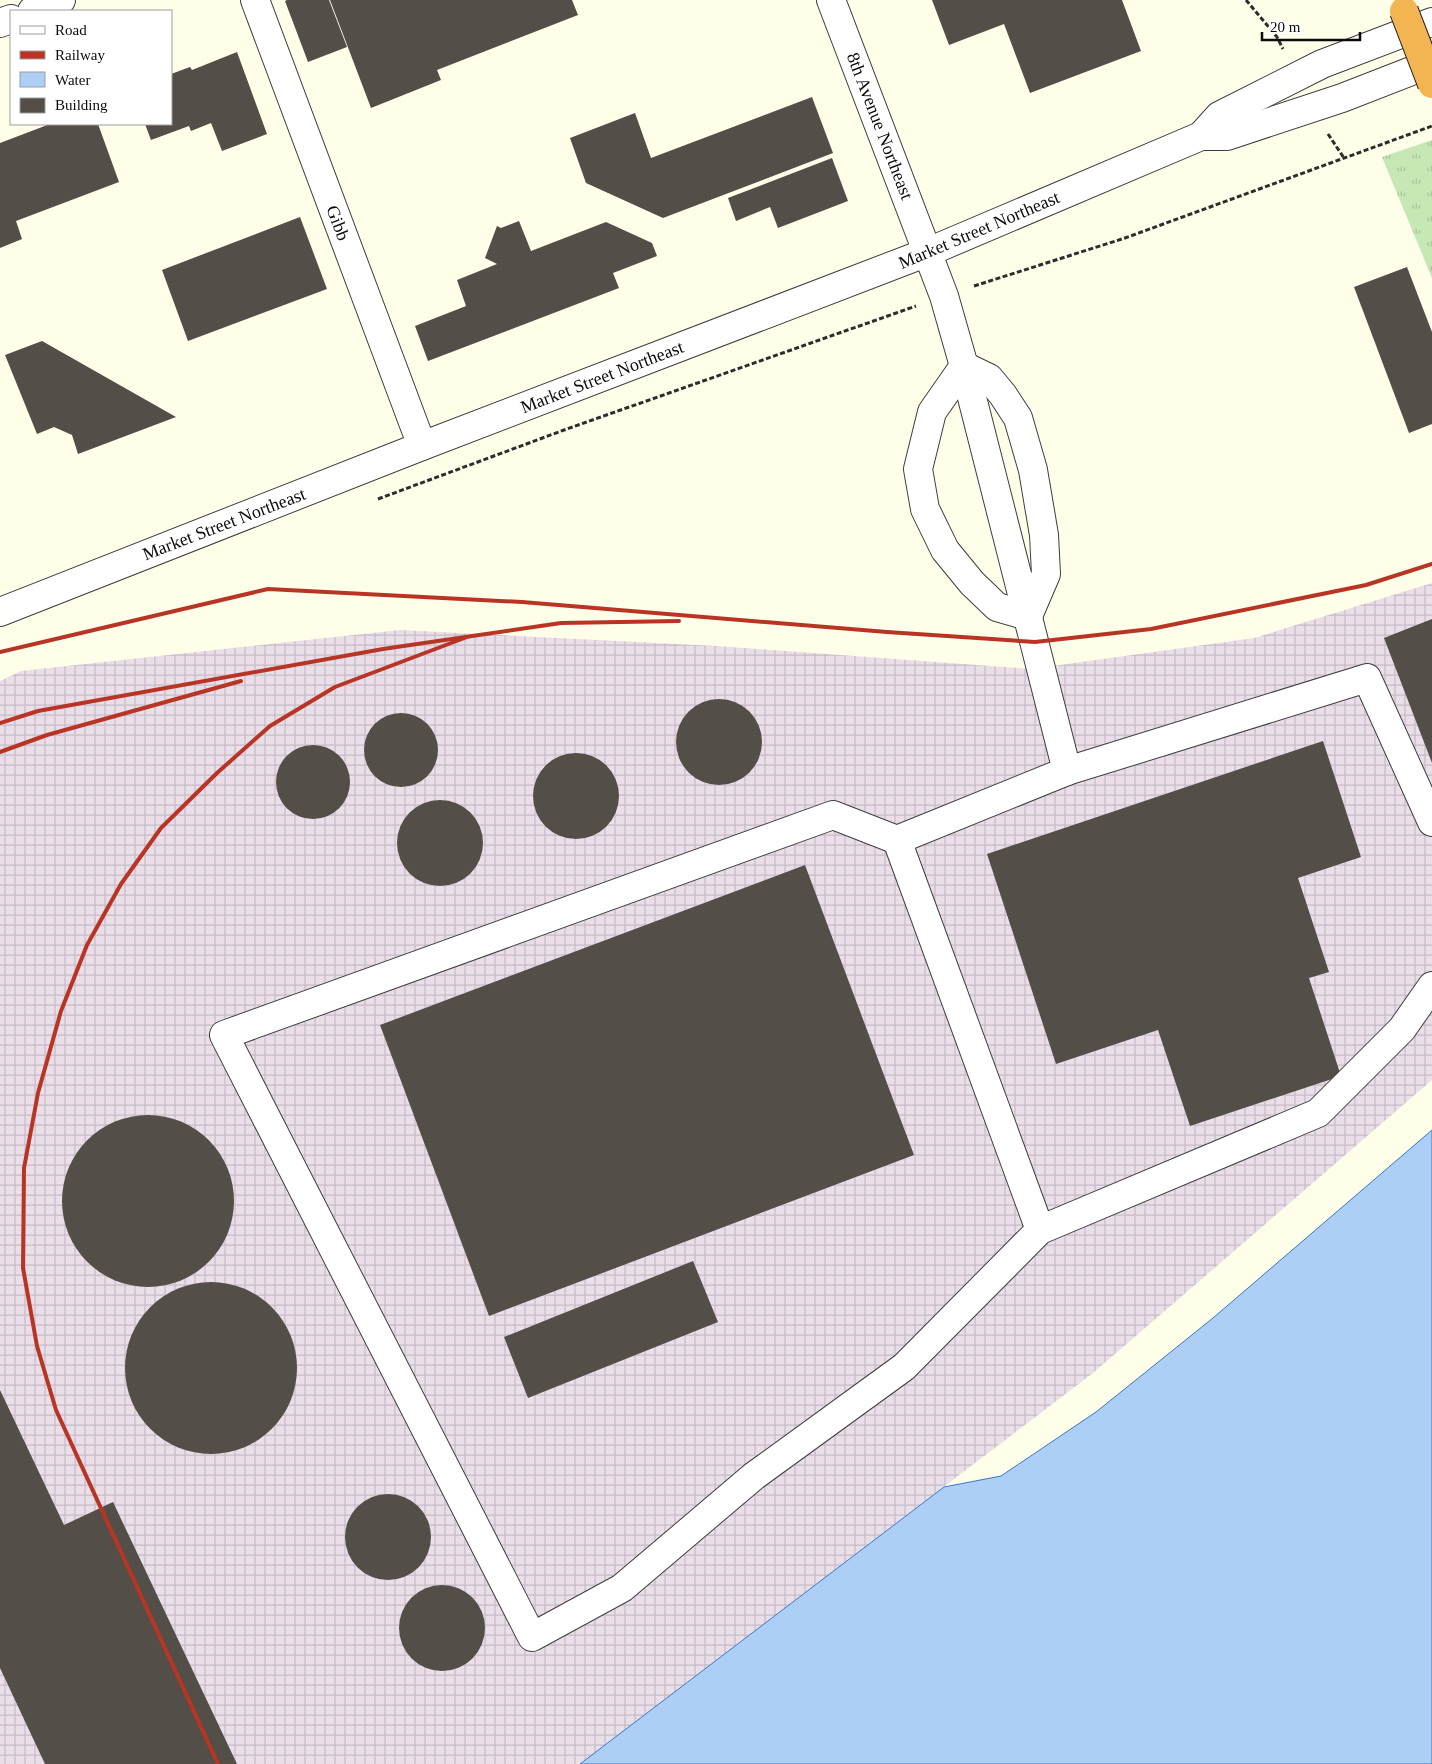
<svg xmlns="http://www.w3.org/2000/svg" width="1432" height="1764" font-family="Georgia,serif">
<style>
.industrial{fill:url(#industrial-grid)}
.grass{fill:url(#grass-tufts)}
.water{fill:#aecff5;stroke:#3678cb}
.building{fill:#534e47}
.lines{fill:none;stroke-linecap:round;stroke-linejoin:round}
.minor-casing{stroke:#3e3e3e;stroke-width:30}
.path{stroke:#2d2d2d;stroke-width:3;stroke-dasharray:5 2.5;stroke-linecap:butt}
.minor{stroke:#fff;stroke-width:28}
.rail{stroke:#b83525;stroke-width:4}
.highway-bridge-casing{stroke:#1c1c1c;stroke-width:30;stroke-linecap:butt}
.highway-bridge{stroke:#f3b552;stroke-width:28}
.labels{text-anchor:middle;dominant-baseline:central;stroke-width:5;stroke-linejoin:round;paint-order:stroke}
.street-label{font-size:18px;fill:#0b0b0b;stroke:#fff}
</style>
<defs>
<pattern id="industrial-grid" width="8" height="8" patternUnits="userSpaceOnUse" patternTransform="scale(1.25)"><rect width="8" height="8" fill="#eadee9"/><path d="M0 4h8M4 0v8" fill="none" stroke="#c7bdc6"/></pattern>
<pattern id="grass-tufts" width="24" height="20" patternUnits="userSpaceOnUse" patternTransform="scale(1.25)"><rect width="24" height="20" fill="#c6e8b4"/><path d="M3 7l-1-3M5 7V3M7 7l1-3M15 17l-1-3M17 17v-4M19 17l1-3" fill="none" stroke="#a9c699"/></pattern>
</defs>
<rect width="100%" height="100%" fill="#fffee8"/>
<path class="industrial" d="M1432,583v497l-339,293 -513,391h-580v-1083l21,-10 379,-41 317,16 314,23 223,-31z"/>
<path class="grass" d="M1432,140v138l-50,-121z"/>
<path class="water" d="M1432,1130v634h-852l364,-277 57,-11 95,-64 117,-94z"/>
<g class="building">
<path d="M287,0h42l18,47 -39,15 -23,-61z"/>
<path d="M330,0h242l6,15 -141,55 4,10 -70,28z"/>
<path d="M932,0h190l19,51 -111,42 -26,-69 -55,21z"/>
<path d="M237,52l30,82 -45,17 -11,-28 -20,8 -2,-5 -38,14 -6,-16h26v-50l19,-7 2,3z"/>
<path d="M812,97l21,56 -170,65 -77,-35 -16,-45 65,-25 16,45z"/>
<path d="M50,124h48l21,58 -103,39 6,18 -22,9v-105z"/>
<path d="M832,158l16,43 -70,27 -8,-21 -34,14 -8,-23z"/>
<path d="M300,217l27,72 -139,52 -26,-71z"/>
<path d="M519,221l12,30 75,-29 46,21 5,13 -44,17 6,15 -191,73 -13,-35 51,-20 -9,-26 40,-16 -12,-6 12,-32 4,2z"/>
<path d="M1407,267l25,65v92l-23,9 -55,-146z"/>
<path d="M42,341l134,76 -98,37 -6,-19 -18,-8 -17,7 -32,-79z"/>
<path d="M1432,619v144l-48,-125z"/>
<circle cx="719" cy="742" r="43"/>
<circle cx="401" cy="750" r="37"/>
<path d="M1323,741l38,116 -63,21 31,94 -20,6 32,98 -151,50 -32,-96 -102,34 -69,-210z"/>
<circle cx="313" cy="782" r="37"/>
<circle cx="576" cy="796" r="43"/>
<circle cx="440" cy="843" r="43"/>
<path d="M805,865l109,290 -425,161 -109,-291z"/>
<circle cx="148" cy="1201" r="86"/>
<path d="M693,1261l25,61 -190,76 -24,-61z"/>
<circle cx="211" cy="1368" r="86"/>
<path d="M0,1390l64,135 49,-23 124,262h-192l-45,-96z"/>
<circle cx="388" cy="1537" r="43"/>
<circle cx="442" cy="1628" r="43"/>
</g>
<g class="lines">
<defs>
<g id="minor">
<path d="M255,0l167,446"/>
<path d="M831,0l113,296 20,70 103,405"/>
<path d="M32,11l29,-11"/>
<path d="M0,23l11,-4"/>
<path d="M1201,136l18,-20 103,-52 110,-42"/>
<path d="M964,366l25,12 14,17 15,23 15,52 11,65 2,39 -18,42 -31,-9 -25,-24 -27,-33 -20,-41 -7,-40 14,-57z"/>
<path d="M0,612l422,-166 506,-194 273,-116h26l115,-38 90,-35"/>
<path d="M897,840l-64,-25 -609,220 308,602 90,-49 132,-112 150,-109 136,-137 278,-117 84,-84 30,-43"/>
<path d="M1040,1230l-143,-390 170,-69 300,-93 65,144"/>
</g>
</defs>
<use href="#minor" class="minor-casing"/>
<g class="path">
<path d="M1246,0l31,37 6,12"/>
<path d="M1328,134l16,24"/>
<path d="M974,286l151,-48 307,-112"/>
<path d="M378,499l186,-69 352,-124"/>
</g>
<use href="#minor" class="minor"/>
<g class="rail">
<path d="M0,652l268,-63 254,13 365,30 148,10 116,-13 215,-44 66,-21"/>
<path d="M0,723l38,-12 345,-62 178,-26 118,-2"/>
<path d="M0,752l47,-17 194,-54"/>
<path d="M218,1764l-162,-354 -19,-64 -14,-78 1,-100 14,-75 23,-82 26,-66 34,-61 40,-56 56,-55 53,-47 65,-39 132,-50"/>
</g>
<defs>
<path id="highway-bridge" d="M1404,11l28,73"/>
</defs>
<use href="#highway-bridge" class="highway-bridge-casing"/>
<use href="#highway-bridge" class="highway-bridge"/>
</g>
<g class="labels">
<g class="street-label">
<text transform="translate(880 126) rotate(69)">8th Avenue Northeast</text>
<text transform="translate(338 223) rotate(69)">Gibb</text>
<text transform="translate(979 230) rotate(-23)">Market Street Northeast</text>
<text transform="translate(602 377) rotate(-21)">Market Street Northeast</text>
<text transform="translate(224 524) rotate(-21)">Market Street Northeast</text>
</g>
</g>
<rect x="10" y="10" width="162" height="115" fill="#ffffff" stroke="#9d9d9d"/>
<rect x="20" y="26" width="25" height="8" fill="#ffffff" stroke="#9d9d9d"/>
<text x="55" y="35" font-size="15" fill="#0b0b0b">Road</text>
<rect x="20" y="51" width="25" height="8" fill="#b83525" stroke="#9d9d9d"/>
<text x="55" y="60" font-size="15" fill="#0b0b0b">Railway</text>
<rect x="20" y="72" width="25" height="15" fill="#aecff5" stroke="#9d9d9d"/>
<text x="55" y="85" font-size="15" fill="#0b0b0b">Water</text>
<rect x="20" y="98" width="25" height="15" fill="#534e47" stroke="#9d9d9d"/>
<text x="55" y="110" font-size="15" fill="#0b0b0b">Building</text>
<path d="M1262 32v8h98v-8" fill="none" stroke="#0b0b0b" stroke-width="2.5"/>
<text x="1270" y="32" font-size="15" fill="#0b0b0b" stroke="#ffffff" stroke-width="4" paint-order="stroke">20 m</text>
</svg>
